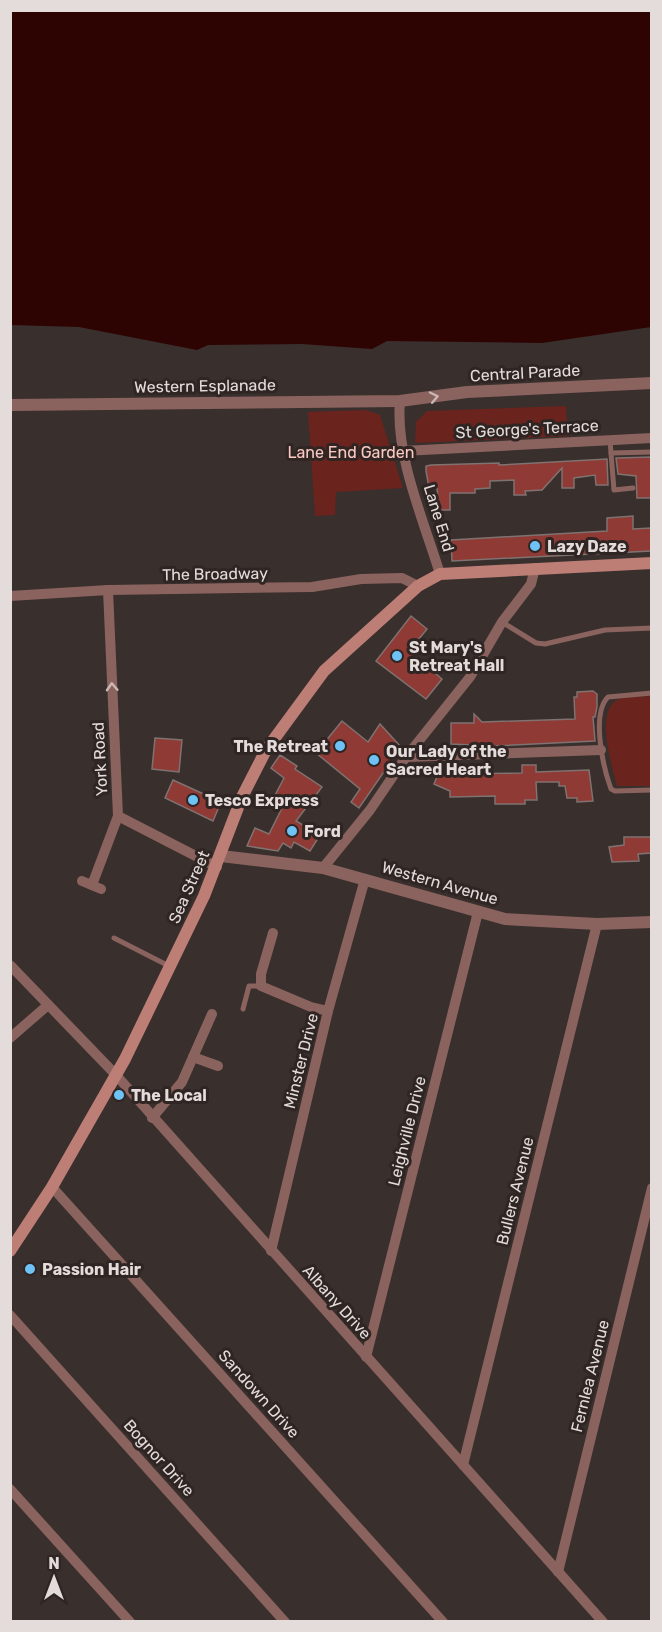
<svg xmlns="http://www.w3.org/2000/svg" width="662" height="1632" font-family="Rubik,sans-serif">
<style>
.green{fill:#6b231e}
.water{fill:#2e0403}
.building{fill:#8f3a34;stroke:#7f7270;stroke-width:1.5}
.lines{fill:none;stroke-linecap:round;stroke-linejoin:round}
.service{stroke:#8b635e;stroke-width:5}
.minor{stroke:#8b635e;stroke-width:10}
.tertiary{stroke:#8b635e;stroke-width:12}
.secondary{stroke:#bd7e76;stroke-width:12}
.oneway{stroke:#c9b8b6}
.poi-dot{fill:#6fc2f4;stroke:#2f2523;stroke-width:2}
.labels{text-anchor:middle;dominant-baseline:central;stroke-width:6;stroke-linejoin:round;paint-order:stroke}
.street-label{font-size:16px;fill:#e3dcdb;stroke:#2f2523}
.park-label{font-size:16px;fill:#fcc9c2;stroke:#2f2523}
.poi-label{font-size:16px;font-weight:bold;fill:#e3dcdb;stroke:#2f2523;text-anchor:start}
</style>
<rect width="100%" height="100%" fill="#392f2d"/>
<g class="green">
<path d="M566,406l2,30 -153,7 1,-21 11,-11z"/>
<path d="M366,410l14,5 23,73 -67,4 -1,23 -20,1 -7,-104z"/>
<path d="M651,696v90h-34c-5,-20 -23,-77 2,-87 9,-3 23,-2 32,-3z"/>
</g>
<path class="water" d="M11,10l640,1v316l-109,16 -155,-2 -15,8 -70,-5 -94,1 -11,5 -118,-23 -68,-2z"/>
<g class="building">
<path d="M651,457v41h-14l-1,-22 -18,-2 -2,-16z"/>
<path d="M607,459l1,26h-12l-1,-10 -21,3v10h-12v-20l-20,22 -17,1 1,4h-12v-15l-24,1v7l-15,1v4h-25v17h-11l-2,-22h-8l-3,-17v-5l5,-1 68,-2v2z"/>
<path d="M633,516v13l18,-1v23l-199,10 -1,-21 156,-9v-13z"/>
<path d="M411,616l16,13 -18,22 33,28 -16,20 -50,-38z"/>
<path d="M593,691l4,3v13l-2,10h-2l2,24 -103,5 -41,-2v-21h23v-9l8,8 93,-3 -1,-22h3v-5z"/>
<path d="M342,721l26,21 12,-18 21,23 -42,61 -8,-6 9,-13 -44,-36z"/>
<path d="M155,738l27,2 -3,32 -27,-3z"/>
<path d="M280,755l17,11 -2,3 27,18 -26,34 24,14 -10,16 -16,-9 -3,6 -8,-5 -5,8 -31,-5 8,-18 14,6 14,-28 -11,-5 12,-23 -13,-10z"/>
<path d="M522,765h14v7l53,-2 4,31 -16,1v-4h-10l-2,-12h-6v-4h-23l1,18h-12v4h-30v-8l-45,1v-6l-16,-7 4,-10 84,-1z"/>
<path d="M173,780l48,22 -8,19 -48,-23z"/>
<path d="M624,837h27v16l-13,1 1,7 -27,1 -3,-15 15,-2z"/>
</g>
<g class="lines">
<g class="service">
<path d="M610,440l1,13 41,-1"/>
<path d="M611,453l3,37 19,-2"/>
<path d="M502,622l34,21 9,1 60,-14 47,-2"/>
<path d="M652,693l-44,4c-17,17 -5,70 3,92l4,2 37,-1"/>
<path d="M114,938l55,28"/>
<path d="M243,1009l6,-23h12"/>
</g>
<g class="minor">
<path d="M400,401c-5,55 24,120 40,173"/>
<path d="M403,451l249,-13"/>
<path d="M108,590l10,226 99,51"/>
<path d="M10,596l98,-6 204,-3 49,-8 41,-1 16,8"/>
<path d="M406,757l195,-7"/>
<path d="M323,868l47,-58 36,-53 64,-80 32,-55 29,-38 4,-16"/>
<path d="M82,881l19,8"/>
<path d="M92,885l26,-69"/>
<path d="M273,933l-12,41v12l50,21 17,4"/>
<path d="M10,965l106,110 487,547"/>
<path d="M10,1038l38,-33"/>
<path d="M193,1057l25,9"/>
<path d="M152,1118l30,-36 30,-68"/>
<path d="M52,1187l391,435"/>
<path d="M271,1251l57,-240 37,-132"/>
<path d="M10,1315l275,307"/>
<path d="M366,1357l112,-445"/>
<path d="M463,1465l134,-541"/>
<path d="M10,1489l120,133"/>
<path d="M558,1572l94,-384"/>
</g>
<g class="tertiary">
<path d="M10,405l390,-4 67,-9 185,-9"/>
<path d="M221,856l102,12 182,51 92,5 55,-2"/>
</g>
<path class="secondary" d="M10,1251l42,-64 73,-128 79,-163 38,-99 24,-47 58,-79 94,-85 22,-12 212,-11"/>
</g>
<defs><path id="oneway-chevron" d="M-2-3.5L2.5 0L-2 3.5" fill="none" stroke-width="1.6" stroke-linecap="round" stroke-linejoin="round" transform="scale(1.5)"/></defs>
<g class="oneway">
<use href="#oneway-chevron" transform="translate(434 397) rotate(-12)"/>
<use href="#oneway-chevron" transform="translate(112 687) rotate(-93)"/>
</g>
<g class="poi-dot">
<circle cx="535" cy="546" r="6"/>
<circle cx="397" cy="656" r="6"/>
<circle cx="340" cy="746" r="6"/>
<circle cx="374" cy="760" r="6"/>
<circle cx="193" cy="800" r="6"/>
<circle cx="292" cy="831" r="6"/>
<circle cx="119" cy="1095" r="6"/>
<circle cx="30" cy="1269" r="6"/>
</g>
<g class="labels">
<g class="street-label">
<text transform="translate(525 373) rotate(-3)">Central Parade</text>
<text transform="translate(205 386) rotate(-1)">Western Esplanade</text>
<text transform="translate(527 429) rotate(-3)">St George's Terrace</text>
<text transform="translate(439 518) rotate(73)">Lane End</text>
<text transform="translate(215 574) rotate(-1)">The Broadway</text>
<text transform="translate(100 759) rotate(-93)">York Road</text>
<text transform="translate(440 883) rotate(16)">Western Avenue</text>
<text transform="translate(189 887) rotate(-66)">Sea Street</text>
<text transform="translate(301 1061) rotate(-76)">Minster Drive</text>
<text transform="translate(407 1131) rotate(-76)">Leighville Drive</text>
<text transform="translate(515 1191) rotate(-76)">Bullers Avenue</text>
<text transform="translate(337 1302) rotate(48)">Albany Drive</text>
<text transform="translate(590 1376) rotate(-76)">Fernlea Avenue</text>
<text transform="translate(259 1394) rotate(48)">Sandown Drive</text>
<text transform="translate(159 1458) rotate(48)">Bognor Drive</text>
</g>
<g class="park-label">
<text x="351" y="452">Lane End Garden</text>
</g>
<g class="poi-label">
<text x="547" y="546">Lazy Daze</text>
<text x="409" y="647">St Mary's<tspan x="409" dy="18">Retreat Hall</tspan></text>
<text x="328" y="746" text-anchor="end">The Retreat</text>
<text x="386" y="751">Our Lady of the<tspan x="386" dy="18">Sacred Heart</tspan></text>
<text x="205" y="800">Tesco Express</text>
<text x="304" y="831">Ford</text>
<text x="131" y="1095">The Local</text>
<text x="42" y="1269">Passion Hair</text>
</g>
</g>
<rect width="662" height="1632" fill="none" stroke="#e3dcdb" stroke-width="24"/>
<g transform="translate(54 1578)" stroke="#2f2523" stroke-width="4.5" paint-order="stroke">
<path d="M0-4.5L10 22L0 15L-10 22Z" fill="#e3dcdb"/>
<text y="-9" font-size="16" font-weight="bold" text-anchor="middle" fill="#e3dcdb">N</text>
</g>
</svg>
